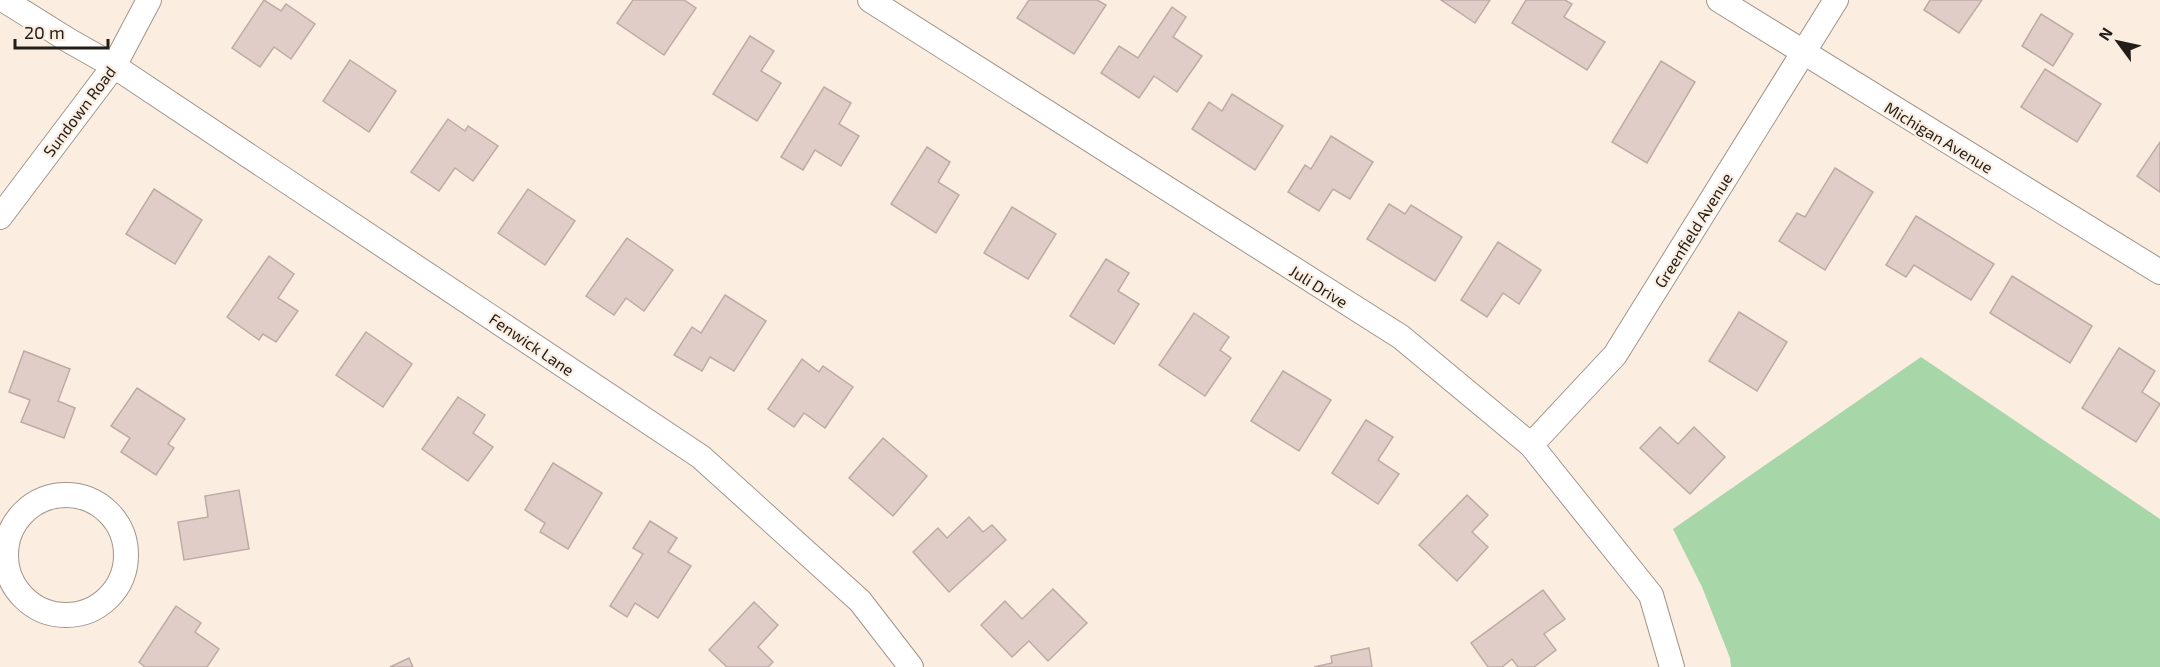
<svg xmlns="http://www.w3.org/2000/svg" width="2160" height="667" font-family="'Exo 2',sans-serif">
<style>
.green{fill:#a7d6a8}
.building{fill:#e0cdc8;stroke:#beaba6;stroke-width:1.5}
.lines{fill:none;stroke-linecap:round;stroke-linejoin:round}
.street-casing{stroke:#a19589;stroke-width:26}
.street{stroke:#fff;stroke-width:24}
.labels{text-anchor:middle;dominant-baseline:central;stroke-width:4.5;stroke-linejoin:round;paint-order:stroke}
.street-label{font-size:16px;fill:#221d19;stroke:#fbeee1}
</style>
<rect width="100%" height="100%" fill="#fbeee1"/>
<path class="green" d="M1921,357l239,162v148h-429l-1,-9 -28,-71 -29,-58z"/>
<g class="building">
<path d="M264,0l17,11 5,-7 29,20 -24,35 -17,-12 -14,20 -28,-19z"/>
<path d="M633,0h51l12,8 -32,47 -47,-32z"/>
<path d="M1029,0h68l9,5 -32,49 -57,-36z"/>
<path d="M1441,0h49l-15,23z"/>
<path d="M1526,0h39l7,4 -8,13 41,25 -18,28 -75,-47z"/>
<path d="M1930,0h52l-23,33 -35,-23z"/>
<path d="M1172,7l14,10 -13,20 29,19 -25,36 -23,-16 -15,22 -38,-25 18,-27 19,12z"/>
<path d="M2041,14l32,20 -20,32 -31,-20z"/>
<path d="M750,36l24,15 -13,20 20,12 -24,38 -44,-27z"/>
<path d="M350,60l46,31 -27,41 -46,-31z"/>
<path d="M1661,61l34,21 -48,81 -35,-21z"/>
<path d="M2045,69l56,35 -24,38 -56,-35z"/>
<path d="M824,87l27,16 -12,21 20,12 -18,30 -26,-16 -12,20 -22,-13z"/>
<path d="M1232,94l51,32 -28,44 -63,-41 17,-27 13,9z"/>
<path d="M448,119l17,12 3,-5 30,20 -25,35 -18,-13 -16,23 -28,-19z"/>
<path d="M1331,136l42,26 -23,37 -17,-10 -14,22 -31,-19 17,-27 6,4z"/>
<path d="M2160,142v50l-23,-16z"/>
<path d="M927,147l23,15 -12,20 21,13 -23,38 -45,-29z"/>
<path d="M1835,168l38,24 -48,78 -46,-29 18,-28 8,4z"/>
<path d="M154,189l48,31 -27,44 -49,-30z"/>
<path d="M528,189l47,32 -30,44 -47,-32z"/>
<path d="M1389,204l16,10 6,-9 51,32 -27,44 -68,-42z"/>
<path d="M1012,207l44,27 -28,45 -44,-26z"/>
<path d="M1916,216l78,48 -23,36 -57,-35 -8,12 -20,-12z"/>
<path d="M627,238l46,32 -29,41 -18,-13 -12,17 -28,-19z"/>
<path d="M1498,242l43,28 -22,34 -16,-11 -16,24 -26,-17z"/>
<path d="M269,256l25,18 -16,24 20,13 -22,31 -13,-8 -4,6 -32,-23z"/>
<path d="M1106,259l23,14 -11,18 21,13 -25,40 -44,-28z"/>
<path d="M2012,276l80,50 -22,37 -80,-50z"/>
<path d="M725,295l41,26 -32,50 -24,-14 -8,14 -28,-16 18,-28 9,6z"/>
<path d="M1739,312l48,30 -30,49 -48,-30z"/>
<path d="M1194,313l35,24 -9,13 11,8 -26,38 -46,-31z"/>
<path d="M366,332l46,32 -29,43 -47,-32z"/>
<path d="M2119,348l36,23 -13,21 18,12 -24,38 -54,-34z"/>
<path d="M24,351l46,18 -12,32 17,7 -11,30 -43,-16 9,-22 -21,-8z"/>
<path d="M802,359l17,13 4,-6 30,21 -28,41 -21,-15 -10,14 -26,-18z"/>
<path d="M1283,371l48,29 -32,51 -48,-30z"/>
<path d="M137,388l48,31 -17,25 6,4 -18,27 -35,-23 9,-14 -19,-12z"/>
<path d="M458,397l27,18 -12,18 20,14 -25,34 -46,-32z"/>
<path d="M1366,420l27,17 -15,23 21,14 -21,30 -46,-31z"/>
<path d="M1660,427l18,17 16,-17 31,30 -35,37 -50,-46z"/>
<path d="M883,438l44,38 -34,40 -44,-38z"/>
<path d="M553,463l49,30 -34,56 -28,-17 5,-9 -20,-13z"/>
<path d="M239,490l10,59 -65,11 -6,-38 30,-5 -3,-21z"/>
<path d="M1467,495l21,20 -16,17 16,15 -31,34 -38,-36z"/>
<path d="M969,517l14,15 9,-7 14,15 -57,52 -36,-40 25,-24 9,10z"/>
<path d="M650,521l27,17 -9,14 23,14 -33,52 -23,-15 -8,14 -17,-11 33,-52 -10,-6z"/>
<path d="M1053,589l34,34 -39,38 -19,-20 -17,16 -31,-32 24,-24 17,18z"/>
<path d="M1543,590l22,29 -21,15 12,16 -22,17h-16l-6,-8 -10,8h-14l-17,-24z"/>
<path d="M754,602l24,23 -20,22 15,15 -5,5h-41l-18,-17z"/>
<path d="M176,606l25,17 -6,9 24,17 -12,18h-62l-6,-5z"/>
<path d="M1369,648l3,19h-58l18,-4 -1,-7z"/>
<path d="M409,658l4,9h-23z"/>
</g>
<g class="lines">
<defs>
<g id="street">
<path d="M4,0l64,40 46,26 587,391 159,144 51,66"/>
<path d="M870,0l531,337 130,108 120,150 21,72"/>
<path d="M1719,0l441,272"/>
<path d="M0,217l114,-151 35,-66"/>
<path d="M1531,445l84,-90 221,-355"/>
<circle cx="66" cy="555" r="60"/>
</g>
</defs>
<use href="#street" class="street-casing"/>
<use href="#street" class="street"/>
</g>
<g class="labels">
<g class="street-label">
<text transform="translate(79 111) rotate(-53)">Sundown Road</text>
<text transform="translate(1939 137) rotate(31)">Michigan Avenue</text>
<text transform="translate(1693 230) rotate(-58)">Greenfield Avenue</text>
<text transform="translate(1319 286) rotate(32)">Juli Drive</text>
<text transform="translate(532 344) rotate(34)">Fenwick Lane</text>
</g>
</g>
<g transform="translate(2118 42) rotate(303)" stroke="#fbeee1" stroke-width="4.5" paint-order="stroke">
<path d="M0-4.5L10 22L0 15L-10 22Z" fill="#221d19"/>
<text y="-9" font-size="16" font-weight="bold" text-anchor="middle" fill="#221d19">N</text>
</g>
<path d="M15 39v9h93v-9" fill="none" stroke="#221d19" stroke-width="3"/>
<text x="24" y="39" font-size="18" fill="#221d19" stroke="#fbeee1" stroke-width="4.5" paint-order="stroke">20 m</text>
</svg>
